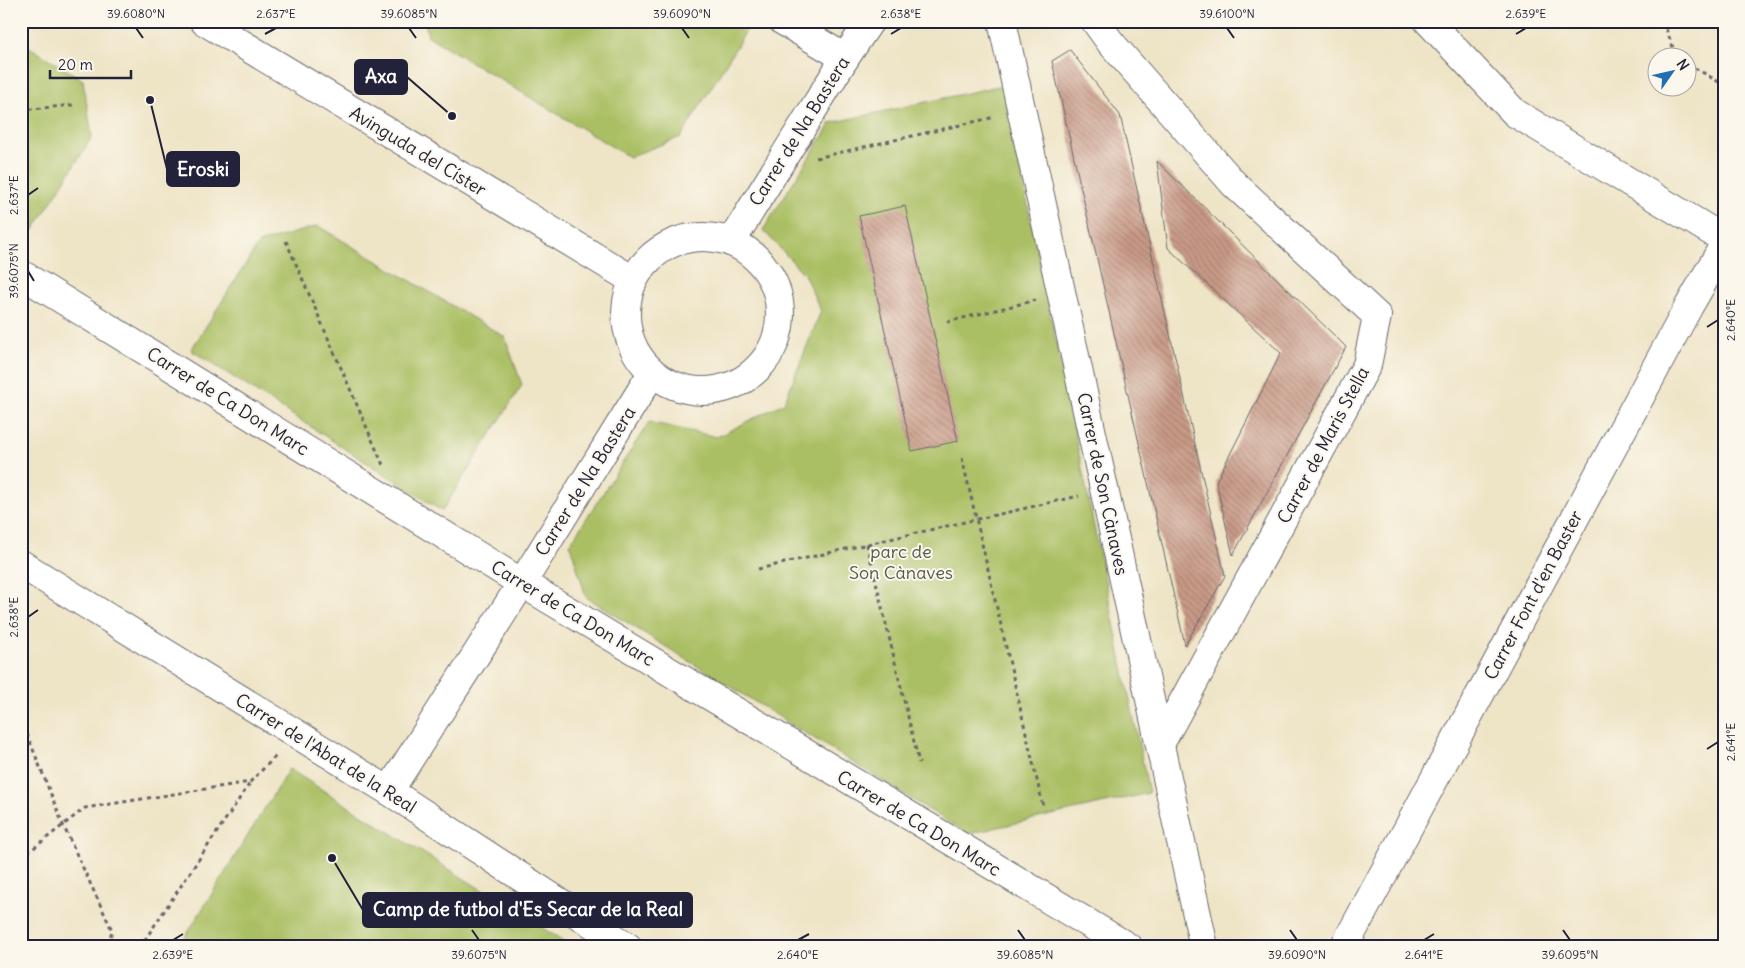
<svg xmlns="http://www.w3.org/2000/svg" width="1745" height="968" font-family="Delius,sans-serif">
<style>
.green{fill:#aabf64;stroke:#667050}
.building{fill:url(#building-back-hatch)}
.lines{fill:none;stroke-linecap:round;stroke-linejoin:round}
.minor-casing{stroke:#69666c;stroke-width:30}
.path{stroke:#69666c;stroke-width:3;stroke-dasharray:4 4;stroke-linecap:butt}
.minor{stroke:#fff;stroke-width:28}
.ticks{fill:none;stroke:#22223b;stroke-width:2}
.labels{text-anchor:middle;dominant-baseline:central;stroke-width:4;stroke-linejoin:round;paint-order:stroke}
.street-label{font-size:18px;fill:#22223b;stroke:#fbf7ec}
.park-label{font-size:18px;fill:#525949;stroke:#fbf7ec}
.leader{fill:none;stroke:#22223b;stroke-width:2}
.callout-dot{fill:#22223b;stroke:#fbf7ec;stroke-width:2}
.callout{fill:#22223b;stroke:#22223b;stroke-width:2}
.callout-label{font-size:19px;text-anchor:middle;font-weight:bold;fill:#fff}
.neatline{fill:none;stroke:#22223b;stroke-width:2}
.ticks-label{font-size:12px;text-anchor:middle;fill:#22223b}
</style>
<defs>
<pattern id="building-back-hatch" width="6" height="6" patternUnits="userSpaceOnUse" patternTransform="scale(1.25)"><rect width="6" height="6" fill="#c99a87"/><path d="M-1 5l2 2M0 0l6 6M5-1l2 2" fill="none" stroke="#a37d70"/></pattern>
</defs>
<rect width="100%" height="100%" fill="#fbf7ec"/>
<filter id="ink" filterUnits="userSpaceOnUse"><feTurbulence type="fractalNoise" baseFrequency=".02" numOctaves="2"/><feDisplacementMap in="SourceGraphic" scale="10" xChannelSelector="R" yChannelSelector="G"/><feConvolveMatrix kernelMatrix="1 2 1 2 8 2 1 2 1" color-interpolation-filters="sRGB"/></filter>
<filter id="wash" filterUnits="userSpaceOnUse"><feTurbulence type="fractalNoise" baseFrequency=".0096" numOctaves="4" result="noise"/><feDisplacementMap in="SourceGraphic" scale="20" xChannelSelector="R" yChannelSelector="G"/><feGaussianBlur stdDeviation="1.12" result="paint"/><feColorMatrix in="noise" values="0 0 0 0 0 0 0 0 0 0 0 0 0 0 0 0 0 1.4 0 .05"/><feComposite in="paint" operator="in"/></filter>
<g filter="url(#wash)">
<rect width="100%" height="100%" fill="#eee4c6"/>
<g class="green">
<path d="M425,21h316l8,5 -68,111 -52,20 -201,-121z"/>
<path d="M21,42l62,38 9,57 -71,113z"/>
<path d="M1003,85l146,708 -181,41 -382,-237 -16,-53 79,-122 68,15 67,-34 37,-92 -17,-37 -41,-44 68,-107z"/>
<path d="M318,226l187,111 17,48 -80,126 -251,-161 68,-107z"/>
<path d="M289,769l284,178h-394z"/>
</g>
<g id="blocks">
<g class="building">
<path d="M1070,50l50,65 105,461 -40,69 -133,-584z"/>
<path d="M1157,161l189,186 -113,208 -17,-73 65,-129 -113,-105z"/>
<path d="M905,206l53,235 -46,10 -53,-235z"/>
</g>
</g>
</g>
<g filter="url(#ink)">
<use href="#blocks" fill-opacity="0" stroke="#69666c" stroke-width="1"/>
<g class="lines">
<defs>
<g id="minor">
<path d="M204,21l429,259"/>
<path d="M783,21l62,37"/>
<path d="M1002,21l202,926"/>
<path d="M1095,21l16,22 123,141 143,132 -10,49 -207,379"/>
<path d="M1428,21l87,92 209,126"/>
<circle cx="703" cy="314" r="77"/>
<path d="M731,242l114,-184 25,-37"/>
<path d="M21,274l501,309 606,364"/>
<path d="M21,564l368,227 239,156"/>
<path d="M389,791l133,-208 130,-210"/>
<path d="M1344,947l345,-641 35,-61"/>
</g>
</defs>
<use href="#minor" class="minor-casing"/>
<g class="path">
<path d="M1663,21l14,37"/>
<path d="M1688,64l36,21"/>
<path d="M21,110l53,-5"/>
<path d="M816,158l179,-41"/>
<path d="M286,241l97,224"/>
<path d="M947,322l89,-22"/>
<path d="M962,458l81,348"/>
<path d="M867,544l52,219"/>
<path d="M758,569l321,-73"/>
<path d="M21,719l42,106 49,105 -4,17"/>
<path d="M21,858l64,-50 165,-26 27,-27"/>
<path d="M140,947l110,-164"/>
</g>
<use href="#minor" class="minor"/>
</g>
</g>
<path class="ticks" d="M136,28l7,10M409,28l7,10M682,28l7,10M1227,28l7,10M265,34l11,-6M891,34l10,-6M1516,34l10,-6M28,195l10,-7M28,271l6,10M1707,327l11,-7M28,617l10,-7M1707,749l11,-7M472,930l7,10M1018,930l7,10M1290,930l7,10M1563,930l7,10M173,940l10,-6M798,940l11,-6M1424,940l10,-6"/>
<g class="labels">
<g class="street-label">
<text transform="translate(799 131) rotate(-58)">Carrer de Na Bastera</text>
<text transform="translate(418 151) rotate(31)">Avinguda del Císter</text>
<text transform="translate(228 401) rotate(32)">Carrer de Ca Don Marc</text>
<text transform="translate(1323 445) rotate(-62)">Carrer de Maris Stella</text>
<text transform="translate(585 481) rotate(-58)">Carrer de Na Bastera</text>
<text transform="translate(1103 484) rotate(78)">Carrer de Son Cànaves</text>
<text transform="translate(1533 595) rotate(-62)">Carrer Font d'en Baster</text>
<text transform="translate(573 613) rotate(31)">Carrer de Ca Don Marc</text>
<text transform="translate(326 753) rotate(32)">Carrer de l'Abat de la Real</text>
<text transform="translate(919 823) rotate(31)">Carrer de Ca Don Marc</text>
</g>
<g class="park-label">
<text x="901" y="551">parc de<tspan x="901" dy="21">Son Cànaves</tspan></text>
</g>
</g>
<path class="leader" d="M452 116L407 77M150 100L167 169M332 858L363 910"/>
<g class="callout-dot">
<circle cx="452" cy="116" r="5"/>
<circle cx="150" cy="100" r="5"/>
<circle cx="332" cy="858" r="5"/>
</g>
<g class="callout">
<rect x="355" y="60" width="52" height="34" rx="5"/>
<rect x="167" y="152" width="72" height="34" rx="5"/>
<rect x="363" y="893" width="329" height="34" rx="5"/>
</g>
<g class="callout-label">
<text x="381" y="83">Axa</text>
<text x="203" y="176">Eroski</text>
<text x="528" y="916">Camp de futbol d'Es Secar de la Real</text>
</g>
<rect width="1745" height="968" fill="none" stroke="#fbf7ec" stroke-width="55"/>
<g transform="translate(1672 72) rotate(56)"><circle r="24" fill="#fbf7ec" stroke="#a4a2a5"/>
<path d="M0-4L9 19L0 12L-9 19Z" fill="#1f6fb2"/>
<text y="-8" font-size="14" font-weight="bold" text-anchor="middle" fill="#22223b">N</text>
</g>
<path d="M50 70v8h81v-8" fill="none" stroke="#22223b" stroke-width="2.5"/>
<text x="58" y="70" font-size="15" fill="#22223b" stroke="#fbf7ec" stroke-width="4" paint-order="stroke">20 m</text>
<rect x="28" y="28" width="1690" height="912" class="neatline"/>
<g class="ticks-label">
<text x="136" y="18">39.6080°N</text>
<text x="276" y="18">2.637°E</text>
<text x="409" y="18">39.6085°N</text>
<text x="682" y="18">39.6090°N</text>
<text x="901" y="18">2.638°E</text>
<text x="1227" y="18">39.6100°N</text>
<text x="1526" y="18">2.639°E</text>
<text transform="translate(14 195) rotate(-90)" y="4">2.637°E</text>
<text transform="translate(14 271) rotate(-90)" y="4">39.6075°N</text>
<text transform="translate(1731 320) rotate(-90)" y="4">2.640°E</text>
<text transform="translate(14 617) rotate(-90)" y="4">2.638°E</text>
<text transform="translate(1731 742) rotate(-90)" y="4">2.641°E</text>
<text x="173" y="959">2.639°E</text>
<text x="479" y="959">39.6075°N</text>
<text x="798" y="959">2.640°E</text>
<text x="1025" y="959">39.6085°N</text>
<text x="1297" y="959">39.6090°N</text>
<text x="1424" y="959">2.641°E</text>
<text x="1570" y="959">39.6095°N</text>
</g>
</svg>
